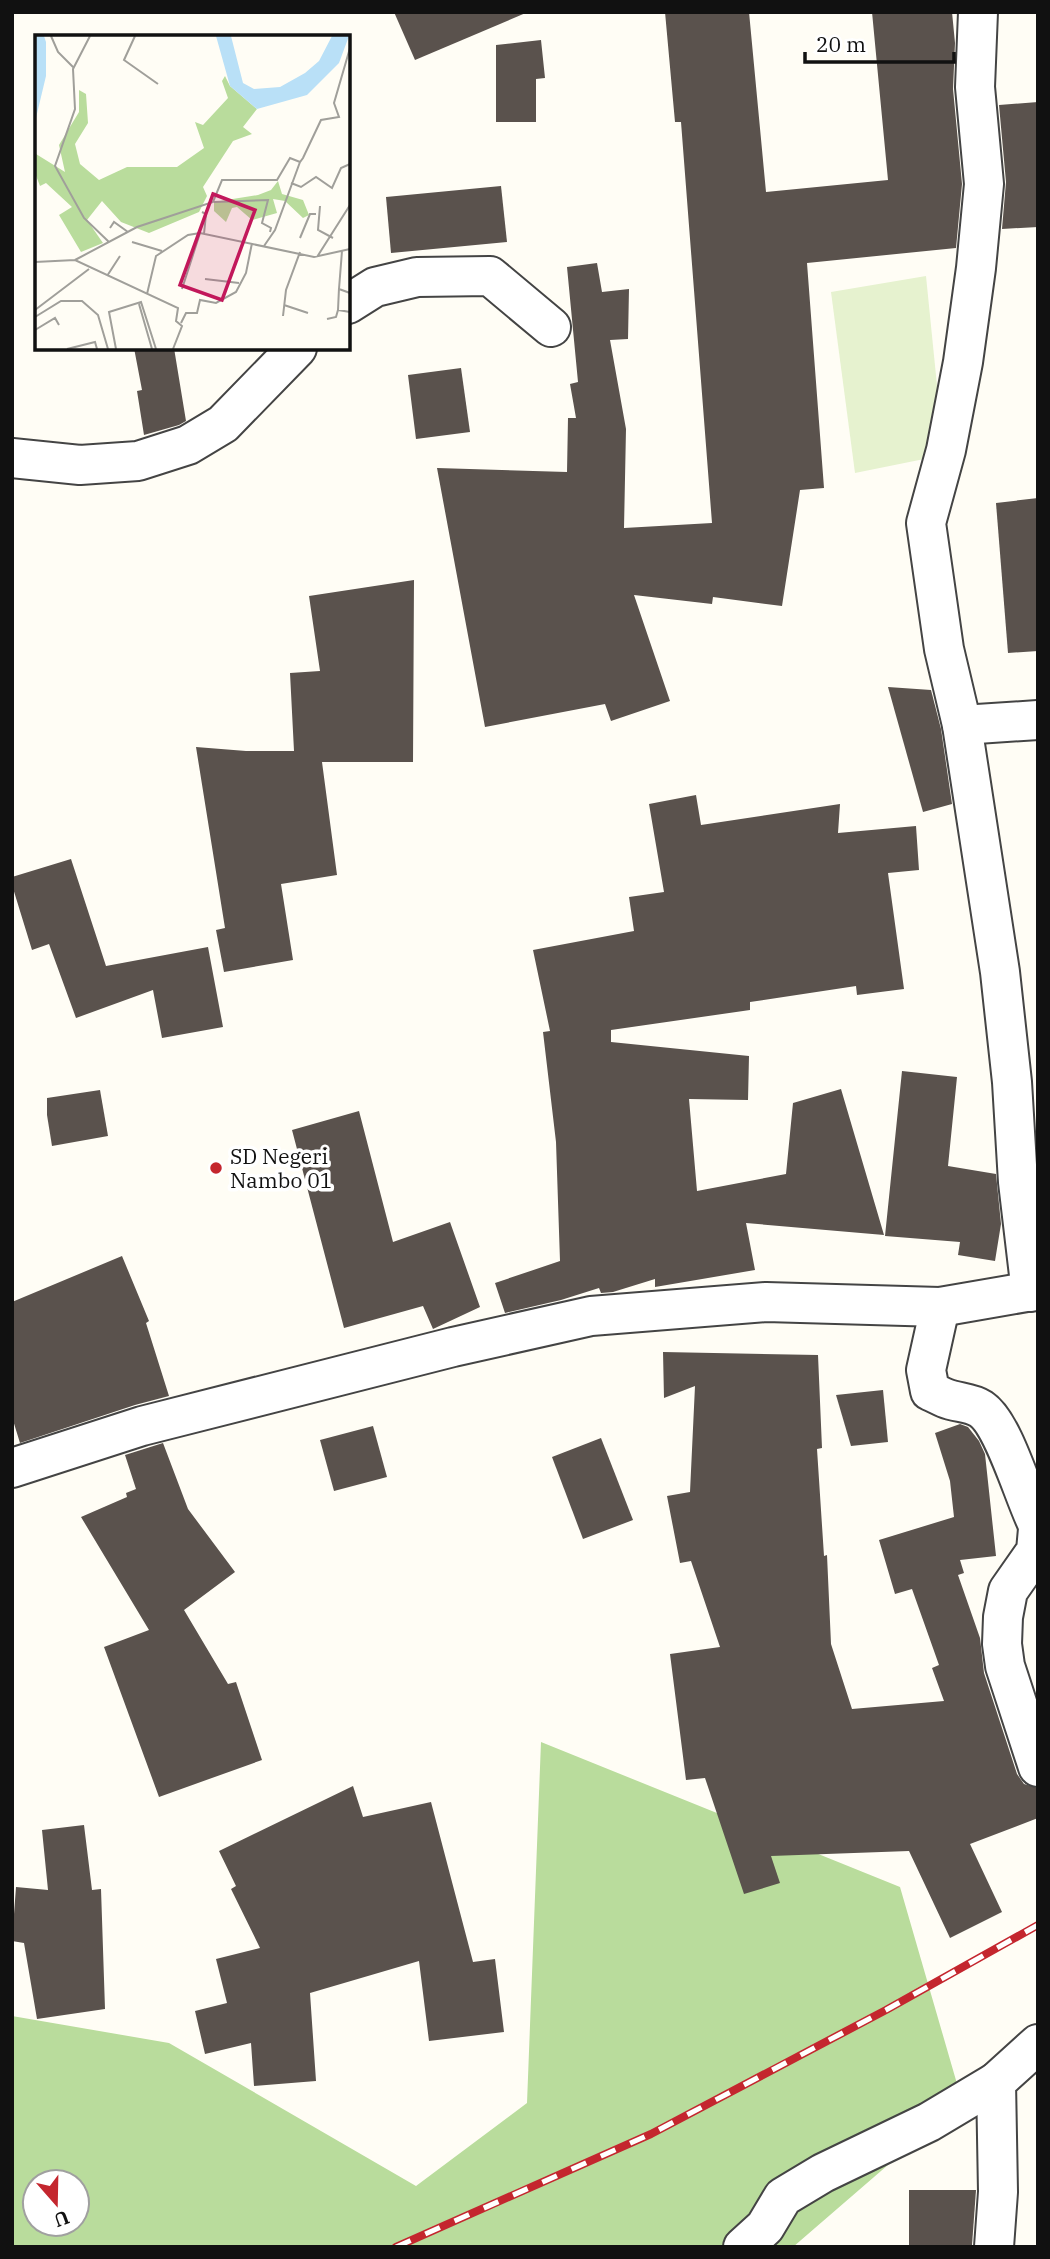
<svg xmlns="http://www.w3.org/2000/svg" width="1050" height="2259" font-family="'IBM Plex Serif',serif">
<style>
.forest{fill:#b9dc9c;fill-rule:evenodd}
.pitch{fill:#e6f2cf}
.building{fill:#5a524d}
.lines{fill:none;stroke-linecap:round;stroke-linejoin:round}
.minor-casing{stroke:#444;stroke-width:42}
.minor{stroke:#fff;stroke-width:38}
.rail-casing{stroke:#c4262e;stroke-width:8}
.rail{stroke:#fff;stroke-width:5;stroke-dasharray:16;stroke-linecap:butt}
.poi-dot{fill:#c4262e;stroke:#fff;stroke-width:2.5}
.labels{text-anchor:middle;dominant-baseline:central;stroke-width:7;stroke-linejoin:round;paint-order:stroke}
.poi-label{font-size:21px;fill:#111;stroke:#fff;text-anchor:start}
.inset-road{fill:none;stroke:#a09f9a;stroke-width:2}
.view{fill:#c2185b;fill-opacity:0.15;stroke:#c2185b;stroke-width:3.5}
.inset-edge{fill:none;stroke:#111;stroke-width:3.5}
</style>
<rect width="100%" height="100%" fill="#fffdf5"/>
<path class="forest" d="M541,1742l359,145 62,214 -169,146h-781v-231l157,27 247,143 111,-83zM35,2182h42v42h-42z"/>
<path class="pitch" d="M926,276l18,179 -89,18 -24,-181z"/>
<g class="building">
<path d="M394,12h134l-113,48z"/>
<path d="M665,12h84l17,180 122,-12 -16,-168h80l3,31 -2,46 9,95 -6,64 -149,15 17,225 -24,2 -18,116 -69,-9 -1,7 -78,-9 36,106 -59,20 -6,-17 -120,23 -48,-259 130,4 1,-54h8l-6,-34 8,-2 -11,-115 30,-4 5,29 27,-3 -1,50 -18,1 16,89 -2,99 88,-5 -31,-401h-6z"/>
<path d="M541,40l4,38 -9,1v43h-40v-77z"/>
<path d="M1038,102v125l-36,2 4,-47 -7,-77z"/>
<path d="M501,186l6,56 -116,11 -5,-56z"/>
<path d="M134,348h40l12,73 -7,4 -35,10 -7,-44 5,-1z"/>
<path d="M461,368l9,64 -54,7 -8,-64z"/>
<path d="M1038,498v153l-30,2 -12,-150z"/>
<path d="M414,580l-1,182h-91l15,113 -56,9 12,76 -69,12 -8,-42 9,-2 -29,-181 50,4h48l-4,-78 30,-2 -11,-75z"/>
<path d="M888,687l43,3 10,39 11,75 -29,8z"/>
<path d="M696,795l5,30 139,-21 -2,29 78,-7 3,44 -31,3 16,116 -47,6 -1,-9 -106,16v8l-139,20v12l138,14 -1,44 -59,-1 8,92 89,-17 7,-71 48,-14 43,146 -138,-12 9,47 -100,17v-8l-42,13 -12,1 -2,-5 -38,12 -56,13 -10,-30 65,-22 -4,-119 -13,-110 7,-1 -17,-81 101,-19 -5,-34 35,-5 -15,-88z"/>
<path d="M71,859l35,107 102,-19 15,80 -61,11 -9,-48 -77,28 -27,-74 -17,6 -20,-65v-8z"/>
<path d="M902,1071l55,6 -9,89 48,8 5,50 -6,37 -37,-6 2,-13 -75,-6z"/>
<path d="M100,1090l8,46 -56,10 -5,-31v-17z"/>
<path d="M359,1111l34,131 57,-20 30,85 -47,22 -10,-23 -79,22 -52,-198z"/>
<path d="M122,1256l27,65 -3,2 23,73 -34,9 -115,38 -8,-26v-115z"/>
<path d="M663,1352l155,3 4,93 -5,1 7,107 3,-1 4,89 21,65 92,-8 -12,-33 7,-3 -27,-76 -17,5 -16,-54 75,-23 -4,-36 -15,-48 25,-9 8,3 11,14 6,13 11,102 -36,4 4,13 -6,2 22,63 4,35 33,101 7,10 14,4v30l-68,26 32,68 -52,26 -41,-87 -138,5 9,27 -36,11 -39,-116 -19,2 -16,-126 50,-7 -29,-86 -11,2 -13,-67 23,-4 5,-106 -31,12z"/>
<path d="M883,1390l5,52 -37,4 -15,-51z"/>
<path d="M373,1426l14,51 -53,14 -14,-51z"/>
<path d="M601,1438l32,82 -50,19 -31,-82z"/>
<path d="M163,1443l25,66 47,63 -51,38 44,74 8,-2 26,78 -103,37 -55,-150 45,-17 -68,-113 46,-20 -1,-4 10,-4 -11,-34z"/>
<path d="M353,1786l10,31 68,-15 42,160 22,-3 9,73 -75,9 -10,-80 -109,32 6,88 -62,5 -3,-43 -46,11 -10,-43 32,-8 -11,-44 44,-11 -29,-59 5,-3 -17,-35z"/>
<path d="M84,1825l8,65 9,-1 4,120 -68,10 -13,-76 -12,-2 4,-54 32,3 -6,-60z"/>
<path d="M909,2190h67l-4,55h-63z"/>
</g>
<g class="lines">
<defs>
<g id="minor">
<path d="M978,12l-3,75 9,97 -8,84 -13,94 -17,88 -20,73 18,126 18,76 38,247 12,110 6,100 13,110"/>
<path d="M348,304l27,-17 42,-10 73,-1 61,51"/>
<path d="M12,458l68,7 58,-4 50,-16 35,-21 74,-76"/>
<path d="M962,725l76,-5"/>
<path d="M940,1307l-14,63 4,21c5,2 10,5 15,7 12,5 25,4 36,11 23,15 43,89 57,116"/>
<path d="M12,1468l130,-42 311,-79 138,-31 175,-14 174,5 98,-17"/>
<path d="M1038,1529l-2,22 -28,40 -5,26 -1,27 3,22 33,101"/>
<path d="M743,2247l22,-20 18,-30 40,-24 106,-51 67,-40"/>
<path d="M994,2247l4,-55 -2,-110 42,-38"/>
</g>
</defs>
<use href="#minor" class="minor-casing"/>
<use href="#minor" class="minor"/>
<defs>
<path id="rail" d="M396,2247l255,-113 235,-124 152,-85"/>
</defs>
<use href="#rail" class="rail-casing"/>
<use href="#rail" class="rail"/>
</g>
<circle class="poi-dot" cx="216" cy="1168" r="7"/>
<g class="labels">
<g class="poi-label">
<text x="230" y="1156">SD Negeri<tspan x="230" dy="24">Nambo 01</tspan></text>
</g>
</g>
<g transform="translate(35 35)">
<rect width="315" height="315" fill="#fffdf5"/>
<path d="M190,41l5,10 27,23 -14,18 9,7 -19,7 -30,46 4,9 -8,16 -50,21 -28,-11 -19,-21 -15,19 16,23 -22,9 -22,-37 13,-8 -26,-24 -6,3 -5,-13 1,-19 29,18 -6,-27 20,-33v-22l7,4 2,29 -13,21 5,20 19,16 28,-13h50l27,-19 -9,-26 8,3 25,-27 -6,-17zM243,146l4,13 21,6 6,15 -6,3 -18,-17 -12,-2 4,14 -25,7 -15,-13 -5,1 -6,14 -12,-11v-9l44,-7 13,-5z" fill="#b9dc9c"/>
<path d="M0,1h9l2,6v34l-11,46zM181,1h15l12,47 11,6 26,-2 25,-14 14,-12 13,-25h17l-10,27 -32,32 -50,14 -27,-23z" fill="#b9e0f7"/>
<path class="inset-road" d="M16,1l7,16 16,16M55,1l-17,33 2,40 -20,57 29,52 25,24M100,1l-11,24 34,24M256,148l10,4 15,-10 16,11 9,-20 9,-4M179,167l54,-2 -6,23 9,5 -1,4M285,171l-2,24 15,8M167,177l4,2 -2,20M75,193l4,-6 14,10M265,203l10,-24h6M97,207l30,9M229,211l11,-16 25,-68M307,216l-3,38 11,4M282,222l33,-52M40,225l62,-33 76,-25 9,-22h55l13,-22 10,4 3,-4 18,-38 18,-3 -5,-14 16,-55M0,227l40,-2 103,48 -2,13 6,5 -9,23M72,241l13,-20M170,244l34,4M147,254l18,-56M112,259l9,-38 32,-21 12,-2 114,24 36,-8M104,269l13,45M249,270l24,8M0,275l54,-41M303,275l1,-22M248,281l3,-26 14,-38M0,282l26,-16h21l16,14 10,34M292,284l9,-2 2,-7 12,2M146,288l5,-10h11l3,-13 16,3 20,-11 10,-19 6,-30M0,295l20,-12 4,7M32,314l28,-7 2,7M81,314l-7,-37 32,-10 15,47"/>
<path class="view" d="M178,159l42,16 -33,90 -42,-15z"/>
<rect width="315" height="315" class="inset-edge"/>
</g>
<rect width="1050" height="2259" fill="none" stroke="#111111" stroke-width="28"/>
<g transform="translate(56 2203) rotate(160)"><circle r="33" fill="#ffffff" stroke="#a0a0a0" stroke-width="2"/>
<path d="M0-5L12 26L0 18L-12 26Z" fill="#c4262e"/>
<text y="-10" font-size="19" font-weight="bold" text-anchor="middle" fill="#111111">U</text>
</g>
<path d="M805 52v10h149v-10" fill="none" stroke="#111111" stroke-width="3.5"/>
<text x="816" y="52" font-size="21" fill="#111111" stroke="#ffffff" stroke-width="5" paint-order="stroke">20 m</text>
</svg>
